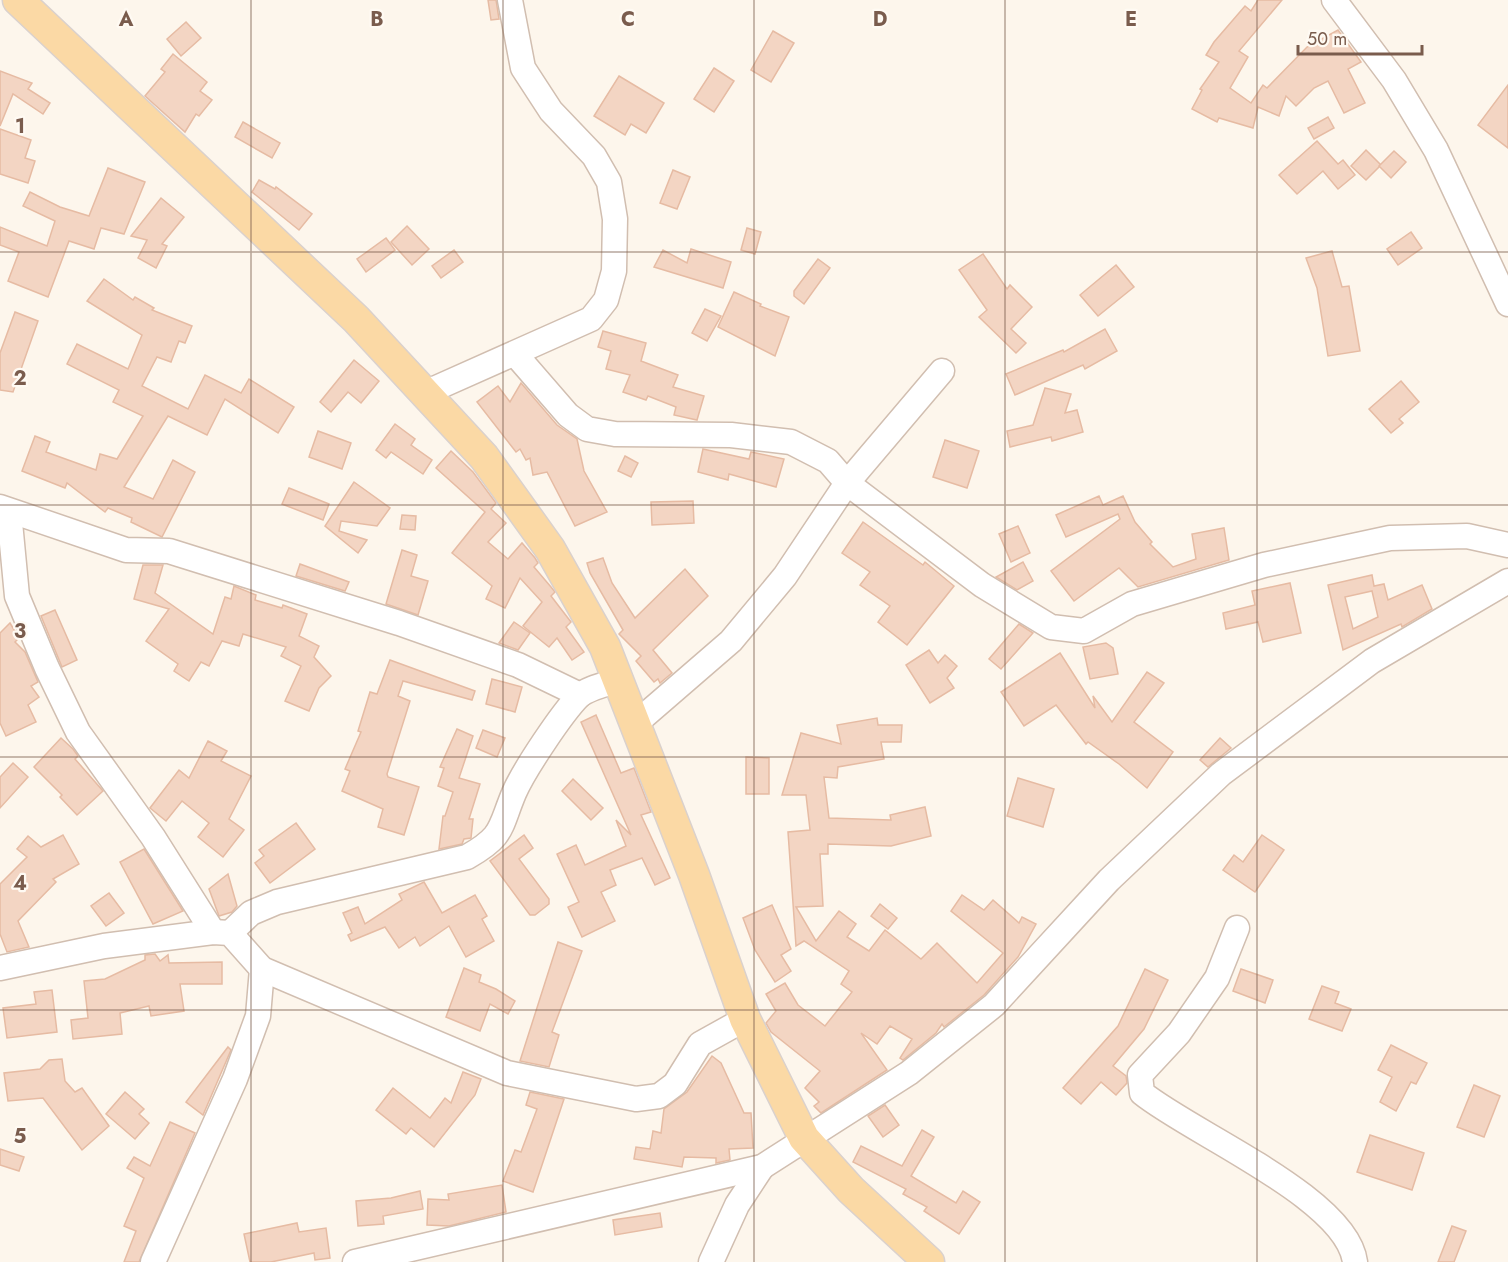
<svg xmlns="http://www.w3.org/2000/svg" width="1508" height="1262" font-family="Jost,sans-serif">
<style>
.building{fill:#f3d5c3;stroke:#e6bba3;stroke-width:1.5;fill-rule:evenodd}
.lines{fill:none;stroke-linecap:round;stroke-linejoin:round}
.minor-casing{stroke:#d1beb0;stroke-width:27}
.major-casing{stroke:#dad1cd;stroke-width:33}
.minor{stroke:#fff;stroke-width:24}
.major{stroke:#fbd9a5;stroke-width:30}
.grid{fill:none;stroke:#7a5c4d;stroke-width:1.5;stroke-opacity:0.55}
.grid-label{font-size:20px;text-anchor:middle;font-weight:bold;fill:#7a5c4d;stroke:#fffaf3;stroke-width:4.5;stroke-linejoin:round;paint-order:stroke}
</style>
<rect width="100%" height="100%" fill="#fdf6ec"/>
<g class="building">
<path d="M488,0h8l3,19 -8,1z"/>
<path d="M1258,0h24l-43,51 9,6 -18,31 21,15 12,-18 4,3 40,-41 31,-17 23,32 -13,7 17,34 -21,10 -16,-32 -14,7 -18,18 -10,-10 -7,20 -21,-9 -5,21 -34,-10 -2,4 -25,-13 10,-19 -2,-1 19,-27 -13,-7 8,-13 31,-36 6,5z"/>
<path d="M186,22l15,16 -20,18 -14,-17z"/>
<path d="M773,31l21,12 -23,39 -20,-12z"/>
<path d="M173,54l34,28 -7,9 12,9 -13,16 -3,-2 -11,18 -40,-36 20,-24 -4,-3z"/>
<path d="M714,68l20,13 -20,31 -20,-13z"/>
<path d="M0,71l32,12 -4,6 22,14 -7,11 -30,-20 -13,32z"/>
<path d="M619,76l45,27 -18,30 -15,-9 -6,11 -31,-19z"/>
<path d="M1508,85v63l-30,-23z"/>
<path d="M1328,117l6,11 -20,11 -6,-11z"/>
<path d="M243,122l37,21 -8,15 -37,-21z"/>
<path d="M0,129l31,11 -6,18 10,3 -7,22 -28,-9z"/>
<path d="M1317,141l21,23 5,-4 12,15 -17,14 -15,-18 -26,23 -18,-19z"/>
<path d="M1366,150l15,15 -15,15 -15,-14z"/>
<path d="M1394,151l12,11 -15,16 -12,-12z"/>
<path d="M108,168l37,14 -21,52 -23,-6 -7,21 -25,-8 -21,56 -40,-16 11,-29 -19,-7v-18l47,19 8,-25 -32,-15 7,-14 30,15 29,9z"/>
<path d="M673,170l17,7 -13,32 -17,-6z"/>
<path d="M259,180l16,9 1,-2 36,27 -13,16 -47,-38z"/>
<path d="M161,198l23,19 -22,27 5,2 -11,22 -18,-10 9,-18 -16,-4z"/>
<path d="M407,226l22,23 -17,16 -21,-23z"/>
<path d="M747,228l14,4 -6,22 -14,-4z"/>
<path d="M1411,232l11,16 -24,17 -11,-16z"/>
<path d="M386,238l9,12 -29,22 -9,-13z"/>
<path d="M691,249l40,13 -8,26 -69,-21 9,-17 24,13z"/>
<path d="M454,250l9,12 -22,16 -9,-12z"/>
<path d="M1332,251l10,36 7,-1 11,65 -32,5 -11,-68 -11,-30z"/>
<path d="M983,254l24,35 3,-4 22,22 -21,22 15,14 -10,10 -37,-36 8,-7 -28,-40z"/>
<path d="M818,259l12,9 -26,36 -10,-8v-5z"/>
<path d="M1116,265l18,22 -36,29 -18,-21z"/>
<path d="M104,279l29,21 2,-3 19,11 -2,2 40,16 -7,17 -6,-2 -8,21 -14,-5 -15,29 46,23 17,-34 36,18 8,-14 45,28 -16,26 -53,-34 -18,36 -39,-19 -44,71 29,12 20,-39 22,12 -33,65 -31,-15 1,-4 -24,-10 -3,4 -38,-29 -2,5 -43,-17 13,-35 15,6 -4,10 50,18 4,-16 17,5 26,-43 -30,-14 6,-12 -52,-26 10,-20 51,25 14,-34 -55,-34z"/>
<path d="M734,292l27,12 -1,2 29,11 -14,39 -57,-29z"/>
<path d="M705,309l16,7 -14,25 -15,-8z"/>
<path d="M15,312l23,9 -25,71 -13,-2v-37z"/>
<path d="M1105,329l12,22 -32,18 -2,-4 -68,30 -9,-21 57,-24 1,2z"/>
<path d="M603,331l43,12 -5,18 37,14 -5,12 31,9 -7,24 -23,-5 2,-8 -28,-11 -2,4 -23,-8 7,-17 -24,-6 5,-18 -13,-4z"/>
<path d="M354,360l25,21 -18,22 -13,-11 -17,20 -11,-10z"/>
<path d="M1401,381l18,21 -20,17 4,4 -12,10 -22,-24z"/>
<path d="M521,383l36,42 20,14 7,32 23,41 -32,14 -28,-54 -14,3 -3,-17 -4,2 -6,-11 -4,3 -39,-50 21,-16 12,16z"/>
<path d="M1045,388l26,6 -6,19 12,-3 6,22 -31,9 -1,-4 -41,10 -3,-16 26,-6z"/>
<path d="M395,424l20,15 -4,6 21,15 -9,14 -32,-22 -5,6 -10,-8z"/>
<path d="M318,431l33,12 -9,26 -33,-12z"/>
<path d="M945,440l34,11 -12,37 -34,-11z"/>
<path d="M703,449l46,10 2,-7 33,7 -8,28 -47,-13 -1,6 -30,-8z"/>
<path d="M451,451l22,21 23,31 -5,6 15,14 -18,19 20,17 14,-16 13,15 3,5 -4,4 17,20 4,5 -4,4 20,26 -5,5 18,25 -12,8 -15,-22 -8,9 -26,-21 19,-24 -22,-24 -15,30 -19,-9 6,-13 -40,-33 33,-41 -49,-44z"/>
<path d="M625,456l13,7 -7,14 -13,-6z"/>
<path d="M354,482l36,26 -13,18 -36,-5 -2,10 28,9 -9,13 -33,-27z"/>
<path d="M289,488l40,16 -6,16 -41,-16z"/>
<path d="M1099,496l4,9 20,-9 12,26 17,20 -2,2 23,23 23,-8 -4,-25 32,-6 5,32 -91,27 -19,-19 -45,33 -23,-30 69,-52 -2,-5 -52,23 -10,-22z"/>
<path d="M693,501l1,22 -42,2 -1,-23z"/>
<path d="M402,515l14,1 -1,14 -15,-1z"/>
<path d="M863,522l60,43 2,-3 29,24 -47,59 -29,-23 12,-16 -30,-21 10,-13 -28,-19z"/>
<path d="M1018,526l12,27 -19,9 -12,-28z"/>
<path d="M402,550l15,5 -6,21 17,5 -10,34 -32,-11z"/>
<path d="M603,558l9,25 23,35 50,-49 23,27 -55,54 19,23 -12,10 -2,-4 -4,3 -18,-21 5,-5 -22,-22 4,-4 -33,-57 -3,-10z"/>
<path d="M1023,562l10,19 -16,9 -21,-13z"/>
<path d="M300,564l49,18 -4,9 -49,-15z"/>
<path d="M143,565h20l-8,28 58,41 12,-37 6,2 3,-13 22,9 -1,5 27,8 1,-3 24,9 -8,22 20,10 -5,11 17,19 -12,12 -10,23 -24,-10 16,-35 -20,-10 5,-9 -43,-13 -4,12 -17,-5 -13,25 -8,-4 -12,19 -15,-10 4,-7 -32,-23 23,-32 -35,-10z"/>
<path d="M1372,575l2,11 10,-2 4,16 34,-15 10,24 -30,18 -1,-3 -58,26 -15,-65zM1372,591l6,26 -25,12 -8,-32z"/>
<path d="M1290,583l11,50 -38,9 -5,-20 -32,7 -3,-16 32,-8 -3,-14z"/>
<path d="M55,610l22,50 -15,7 -21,-51z"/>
<path d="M514,622l16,11 -12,17 -19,-7z"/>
<path d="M10,623l9,15 -4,4 10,10 13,30 -7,4 8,11 -11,8 8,17 -30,14 -6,-13v-90z"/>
<path d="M1019,624l14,9 -32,36 -12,-10z"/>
<path d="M1106,643l7,5 5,26 -28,5 -7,-32z"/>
<path d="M929,650l9,13 7,-8 12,11 -10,12 7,10 -24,15 -24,-38z"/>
<path d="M1060,653l35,55 -2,-12 19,26 35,-50 17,11 -30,39 39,30 -26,36 -28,-24 -31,-22 -2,2 -30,-39 -32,21 -23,-34z"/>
<path d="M390,660l85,31 -3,9 -69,-19 -5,15 12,5 -23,73 1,3 31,10 -15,48 -26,-8 5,-18 -41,-18 8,-20 -5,-2 16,-37 -3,-1 12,-39 7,2z"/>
<path d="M492,679l30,8 -7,25 -29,-8z"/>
<path d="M596,715l25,58 13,-5 17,44 -10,3 29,63 -15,7 -13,-27 -32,12 6,15 -15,7 14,29 -33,16 -14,-30 11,-5 -22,-48 19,-9 9,20 41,-19 -10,-26 15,15 -50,-113z"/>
<path d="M877,718l1,7h24l-1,17h-20l3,17 -46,8 -1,11 -13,-1 5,41 62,2 -1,-5 35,-8 6,29 -40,10 -63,-2v10h-8l3,52 -27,1 20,34 23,-30 17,13 -9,13 22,14 16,-21 36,29 16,-16 40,40 26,-30 -52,-42 11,-16 22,15 9,-10 26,23 3,-6 14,7 -18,33 -34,38 -40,32 -2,-3 -6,9 -33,27 -3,-2 12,-19 -22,-13 -13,18 -16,-11 26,37 -66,43 -7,-7 5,-4 -14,-14 15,-17 -49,-39 -5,-9 10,-12 -10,-17 19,-11 13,22 27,21 27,-34 -11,-8 8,-13 -45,-30 -8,5 -8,-114 22,-2 -4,-35h-24l19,-62 40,11 -4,-19z"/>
<path d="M457,729l16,7 -14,42 21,6 -11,35h4l-2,19 -7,1 -2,5 -23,5 4,-33h2l8,-24 -15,-6 6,-18 -4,-1z"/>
<path d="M483,730l22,8 -8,19 -21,-9z"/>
<path d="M61,738l12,11 5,7 -3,3 28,32 -26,24 -17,-18 2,-2 -28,-28z"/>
<path d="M1220,738l11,10 -23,19 -8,-7z"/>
<path d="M208,741l19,10 -6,10 30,15 -22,43 15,11 -21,27 -25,-20 11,-14 -27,-22 -16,20 -16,-13 29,-38 10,8z"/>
<path d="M746,757l23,1v36h-23z"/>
<path d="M13,763l15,14 -28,31v-31z"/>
<path d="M1018,778l36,11 -11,38 -36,-11z"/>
<path d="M573,779l30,29 -12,12 -29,-29z"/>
<path d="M296,823l19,26 -45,34 -15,-20 9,-7 -5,-6z"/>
<path d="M63,835l16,29 -26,15 3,3 -38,39 11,26 -22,5 -7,-18v-50l27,-27 -10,-8 11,-13 13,11z"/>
<path d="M524,835l9,13 -14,11 30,40v5l-14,11h-5l-40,-54z"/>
<path d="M1262,835l22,15 -29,42 -32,-22 11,-15 9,7z"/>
<path d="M144,849l39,62 -30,13 -33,-62z"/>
<path d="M228,874l9,32 -5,6 -13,4 -10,-27z"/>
<path d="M424,882l18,31 33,-18 12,21 -5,3 12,22 -28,16 -17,-31 -29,20 -5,-9 -16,11 -14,-21 -34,14 -3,-6 4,-2 -9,-20 15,-6 7,17 37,-24 -3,-6z"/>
<path d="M109,893l15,20 -18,13 -15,-20z"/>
<path d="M880,904l17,14 -9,11 -17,-13z"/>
<path d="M772,905l19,44 -10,6 10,16 -16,11 -20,-32 -12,-32z"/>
<path d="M558,942l24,9 -30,81 7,3 -10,32 -29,-6z"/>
<path d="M155,954l5,7 8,-6 1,8 53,-1v22h-42l4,27 -33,5 -2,-10 -29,7 2,21 -49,5 -2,-19 17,-2 -4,-37 21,-2 40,-19v-5z"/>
<path d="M464,968l17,7 -2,7 17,7 19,12 -7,13 -18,-10 -10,27 -34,-14z"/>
<path d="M1145,969l23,11 -24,49 -31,37 13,10 1,7 -11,12 -15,-13 -20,22 -18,-16 55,-62z"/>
<path d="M1241,969l32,11 -8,23 -32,-12z"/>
<path d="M1322,986l17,6 -4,11 16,6 -9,22 -33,-12z"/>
<path d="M52,990l5,42 -50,6 -4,-30 33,-4 -2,-12z"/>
<path d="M1391,1045l36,18 -11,21 -5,-2 -15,29 -16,-9 12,-25 -14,-7z"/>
<path d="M228,1047l3,3 -28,65 -17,-13z"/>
<path d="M712,1056l9,7 23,50h7l2,35 -24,1 1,11 -14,3v-5l-32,-1 -2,10 -48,-8 2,-12 14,2 3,-18 8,2 3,-24 23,-17z"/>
<path d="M62,1059l3,22 10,11 7,-4 27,38 -27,24 -39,-52 -35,3 -4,-28 36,-4 9,-9z"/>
<path d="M463,1072l18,7 -6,16 -41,52 -23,-19 -5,6 -30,-24 17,-22 37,30 15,-20 6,5z"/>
<path d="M1474,1085l26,11 -16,41 -27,-10z"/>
<path d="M125,1092l19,17 -5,5 10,9 -14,16 -29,-25z"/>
<path d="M530,1092l34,7 -31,93 -30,-11 12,-31 6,2 16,-43 -11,-4z"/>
<path d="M885,1105l14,20 -16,12 -15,-21z"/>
<path d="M170,1122l25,11 -56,129h-15l12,-31 -12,-5 20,-48 -17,-10 7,-11 16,9z"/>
<path d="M922,1130l12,7 -23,39 45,27 7,-12 17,11 -21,32 -35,-23 3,-4 -24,-13 3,-5 -53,-27 8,-16 41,20z"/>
<path d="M1370,1135l54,18 -12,37 -55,-18z"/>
<path d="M0,1149l24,8 -5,14 -19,-6z"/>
<path d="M502,1185l4,27 -57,14 -22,-1 1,-26 21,1 -1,-6z"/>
<path d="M420,1191l3,18 -40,7 1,8 -26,2 -2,-25 35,-3z"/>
<path d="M660,1213l2,14 -47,8 -2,-15z"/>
<path d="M297,1223l2,9 27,-4 4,30 -15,2 -1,-7 -43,9h-21l-6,-28z"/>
<path d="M1452,1226l14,5 -12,31h-16z"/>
</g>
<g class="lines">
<defs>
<g id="minor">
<path d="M1334,0l60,80 42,70 72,154"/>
<path d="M516,355l52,60 19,14 28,5 116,1 60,7 37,19 19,22 135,102 69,42 33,4 48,-27 132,-39 126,-27 77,-2 41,9"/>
<path d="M425,393l166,-74 15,-19 8,-29 1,-52 -6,-37 -15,-26 -43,-45 -28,-43 -13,-68"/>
<path d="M0,507l126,43 43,1 230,72 119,42 62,30"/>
<path d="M9,512l8,84 30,72 31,64 75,105 60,95"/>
<path d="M635,724l96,-83 54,-65 62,-93 95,-112"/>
<path d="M1237,928l-20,50 -38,55 -39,42 2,18c49,40 205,105 213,169"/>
<path d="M230,933l21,-20 26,-11 190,-45c37,-21 32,-28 47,-64 10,-23 48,-80 65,-97 9,-8 28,-12 39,-16"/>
<path d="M0,968l104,-22 109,-14 17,1 32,36 245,104 129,26 23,-3 16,-12 25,-40 45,-25"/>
<path d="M153,1262l82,-183 23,-63 4,-47"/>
<path d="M355,1262l407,-95 147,-94 85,-68 115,-125 112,-106 151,-113 136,-80"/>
<path d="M711,1262l26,-57 25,-38"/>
</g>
<path id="major" d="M18,0l338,319 128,138 66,92 55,98 89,228 51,144 59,119 47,52 78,72"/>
</defs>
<use href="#minor" class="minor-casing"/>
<use href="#major" class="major-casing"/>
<use href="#minor" class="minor"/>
<use href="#major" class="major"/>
</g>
<path class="grid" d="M251,0v1262M503,0v1262M754,0v1262M1005,0v1262M1257,0v1262M0,252h1508M0,505h1508M0,757h1508M0,1010h1508"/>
<g class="grid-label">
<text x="126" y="26">A</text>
<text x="377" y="26">B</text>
<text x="628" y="26">C</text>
<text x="880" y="26">D</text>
<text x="1131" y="26">E</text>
<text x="20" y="133">1</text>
<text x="20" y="385">2</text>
<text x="20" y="638">3</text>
<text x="20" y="890">4</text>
<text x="20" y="1143">5</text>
</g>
<path d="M1298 45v9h124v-9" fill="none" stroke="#7a5c4d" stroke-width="3"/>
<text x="1307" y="45" font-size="18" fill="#7a5c4d" stroke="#fffaf3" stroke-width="4.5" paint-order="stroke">50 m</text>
</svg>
